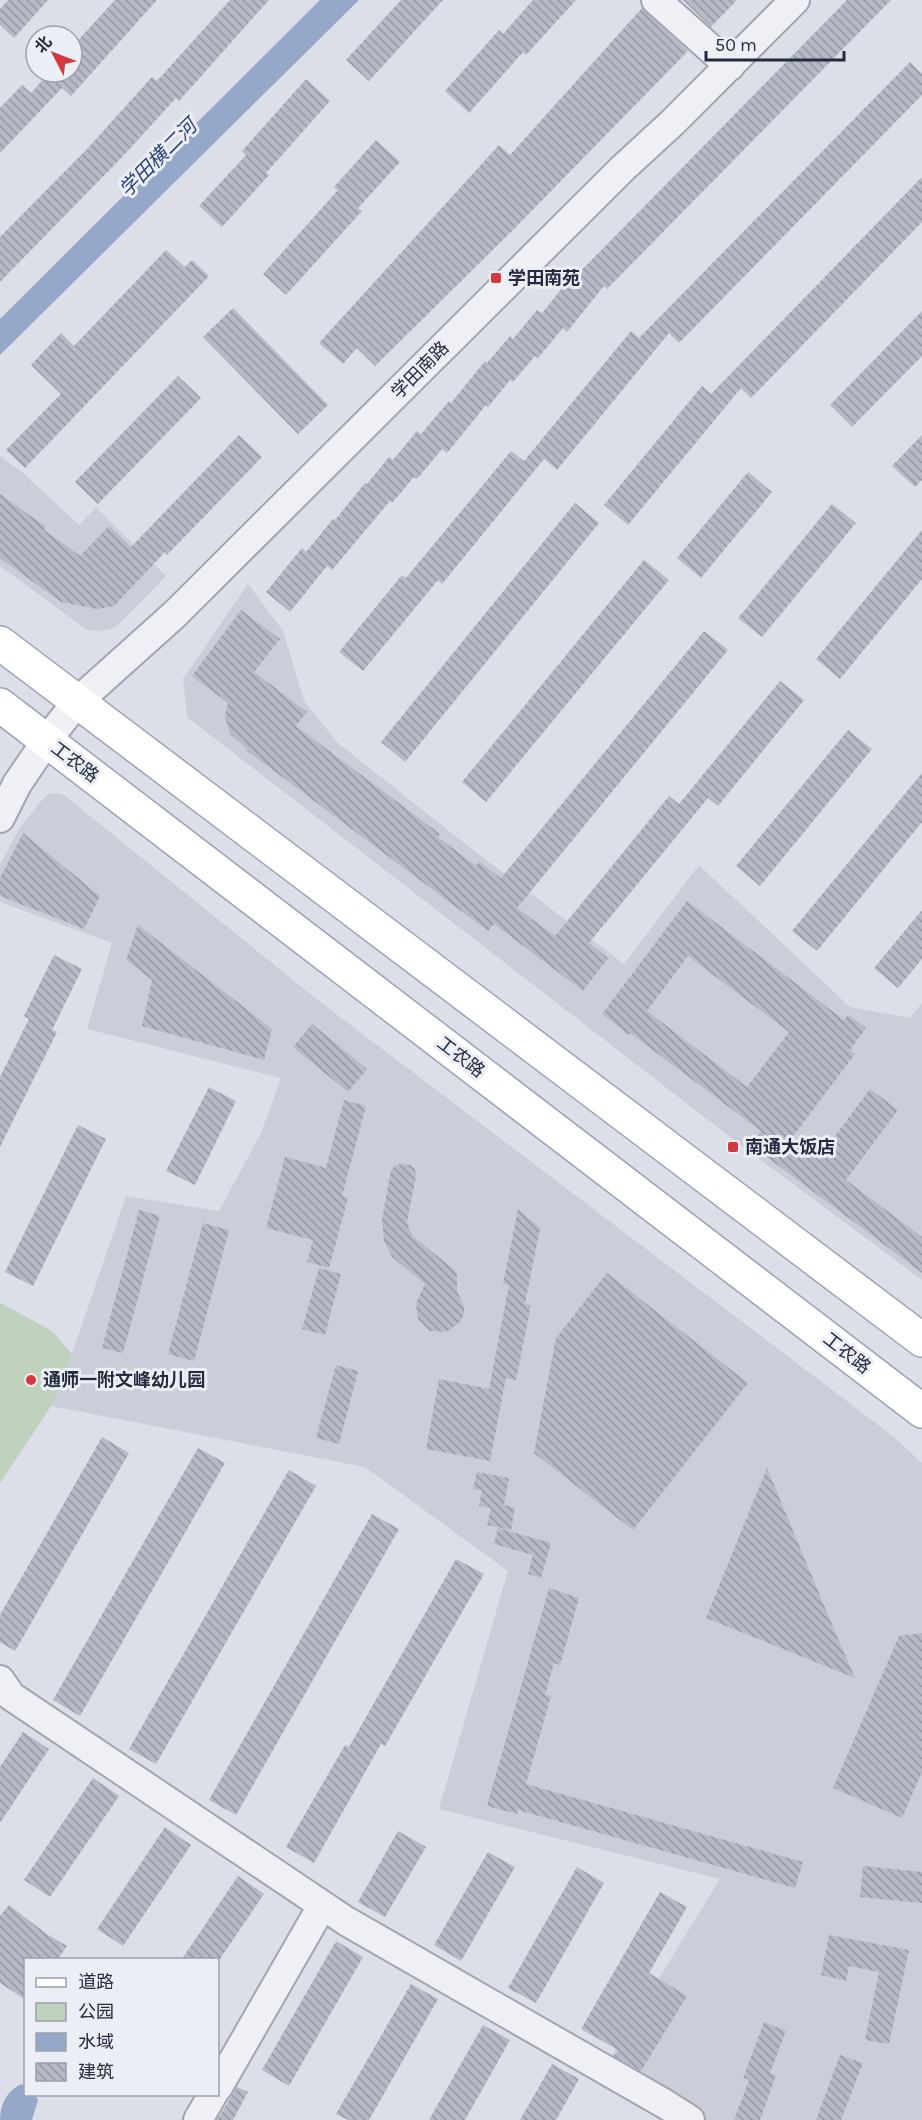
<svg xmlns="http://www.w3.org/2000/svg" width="922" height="2120" font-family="Karla,'Noto Sans SC',sans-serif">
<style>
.built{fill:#caced9}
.green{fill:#c0d1bd}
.water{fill:#95a8ca}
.building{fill:url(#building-back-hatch);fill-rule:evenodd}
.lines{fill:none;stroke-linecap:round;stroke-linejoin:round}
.minor-casing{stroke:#a1a5b1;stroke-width:32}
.major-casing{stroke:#9ba2b3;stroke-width:36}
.minor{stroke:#eff0f5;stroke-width:28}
.major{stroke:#fff;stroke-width:33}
.poi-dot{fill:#d4393e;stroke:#ebeef5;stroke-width:2}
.labels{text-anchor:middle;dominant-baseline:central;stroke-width:6;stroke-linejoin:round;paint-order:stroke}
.poi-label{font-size:18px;font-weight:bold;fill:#252b3e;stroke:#ebeef5;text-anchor:start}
.street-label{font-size:18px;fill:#252b3e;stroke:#ebeef5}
.water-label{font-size:20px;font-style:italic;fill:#2d4574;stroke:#ebeef5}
</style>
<defs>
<pattern id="building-back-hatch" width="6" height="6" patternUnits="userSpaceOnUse" patternTransform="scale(1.5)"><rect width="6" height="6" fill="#b6bac7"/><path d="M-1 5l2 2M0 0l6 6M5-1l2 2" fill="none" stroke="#9497a3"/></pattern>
</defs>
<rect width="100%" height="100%" fill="#dcdfe7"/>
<g class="built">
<path d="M0,456l23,17 56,52 17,-17 70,68 -46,47 -9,6 -10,2 -14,-1 -87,-64z"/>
<path d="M248,584l35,47 21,70 34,42 130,103 156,118 75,-99 151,142 60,11 12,-15v277l-179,-133 -556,-430 -4,-38z"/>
<path d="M56,793l8,2 255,206 533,404 42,32 28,26v657h-224l-92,-56 114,-185 -281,-70 69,-238 -143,-104 -314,-61 -51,77v-180l52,28 20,23 54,-158 93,15 42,-78 20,-55 -194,-49 25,-86 -112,-41v-38l19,-35 23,-29 7,-6z"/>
</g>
<path class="green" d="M0,1303l52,28 20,24 -21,51 -51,77z"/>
<g class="water">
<path d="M320,0h39l-359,355v-36z"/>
<path d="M21,2084l4,2 1,8 9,1 3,5 -6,20h-32c0,-16 7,-29 21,-36z"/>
</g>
<g class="building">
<path d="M8,0h40l-34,38 -14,-13v-16z"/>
<path d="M115,0h42l-86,96 -9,-8 -62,65v-45l22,-23 9,8 16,-18 -3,-3h28v-25z"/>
<path d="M230,0h39l-90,101 -3,-3 -51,56 -125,128v-45l87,-88 65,-72 5,4z"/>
<path d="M401,0h42l-74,81 -23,-21z"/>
<path d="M533,0h43l-50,55 -3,-3 -54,61 -24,-22 54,-61 4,4z"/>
<path d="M683,0h54l-26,27z"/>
<path d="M847,0h44l-284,289 -3,-3 -37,46 -4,-4 -25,30 -3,-2 -22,26 -3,-2 -22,27 -2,-2 -39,48 -5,-4 -25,30 -3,-2 -22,26 -2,-2 -58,69 -5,-4 -37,46 -24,-20 36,-44 4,4 27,-33 2,1 30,-37 2,1 22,-27 4,3 24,-29 4,3 28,-33 2,2 34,-42 2,2 23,-27 3,3 24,-29 5,3 27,-33 2,1z"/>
<path d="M642,8l46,43 -177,181 -136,134 -18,-18 -14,16 -24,-21 180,-198 11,10z"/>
<path d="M910,62l12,12v21l-243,248 -10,-10 -112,137 -13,-11 -102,125 -4,-4 -75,91 -24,-19 63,-77 4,3 105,-127 13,10 107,-130 8,7z"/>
<path d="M306,79l24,22 -64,72 3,2 -47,52 -23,-21 47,-51 -4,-4z"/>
<path d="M376,140l24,22 -42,46 4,3 -76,84 -23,-21 75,-84 -4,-3z"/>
<path d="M922,177v45l-66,68 -105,108 -10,-10 -113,137 -24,-20 98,-119 9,8z"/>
<path d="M166,250l19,17 7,-7 17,16 -184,192 -19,-18 55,-56 -30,-29 30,-32 13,13z"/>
<path d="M233,308l95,97 -30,29 -95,-97z"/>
<path d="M922,311v45l-70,71 -22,-22z"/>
<path d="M178,376l23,22 -103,106 -23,-22z"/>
<path d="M239,435l23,22 -95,98 -2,-3 -51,54 -17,3 -36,-7 -61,-44v-64l46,33 -2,3 36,26 29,-30 22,21z"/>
<path d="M922,435v45l-7,7 -23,-21z"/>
<path d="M748,472l24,20 -71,86 -24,-20z"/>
<path d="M575,503l24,20 -194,239 -24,-20z"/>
<path d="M832,504l24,19 -94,114 -24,-19z"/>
<path d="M922,530v49l-82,100 -24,-20z"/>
<path d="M644,560l25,20 -183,222 -24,-20z"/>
<path d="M241,610l39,29 -26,33 53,40 -11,14 144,108 -2,3 38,29 3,-4 22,16 203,-247 24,19 -211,258 38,28 114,-140 10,8 101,-123 24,19 -86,106 -10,-8 -119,145 19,15 -25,33 -89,-67 -6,7 -242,-181 2,-1 -18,-15 -5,-18 3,-13 -36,-27z"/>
<path d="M848,730l24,19 -112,137 -24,-20z"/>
<path d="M922,773v49l-105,129 -25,-20z"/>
<path d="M23,833l77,63 -16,33 -84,-33v-18z"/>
<path d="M687,901l157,119 4,-5 18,13 -16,22 5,4 -64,85 27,20 52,-70 28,21 -52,70 76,57v36l-171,-128 10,-14 -131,-98 -1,2 -27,-21zM688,956l101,76 -42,55 -100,-76z"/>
<path d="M922,910v49l-24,29 -24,-20z"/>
<path d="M138,925l134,104 -8,31 -122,-34 10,-46 -26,-20z"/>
<path d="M54,955l28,14 -30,61 5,2 -57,115v-70l29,-58 -5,-3z"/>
<path d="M312,1024l55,45 -19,23 -55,-45z"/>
<path d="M209,1087l27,14 -41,84 -29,-14z"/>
<path d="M344,1100l22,6 -24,90 6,2 -19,70 -22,-6 6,-22 -47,-12 19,-71 41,11z"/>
<path d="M78,1125l28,14 -73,147 -28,-14z"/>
<path d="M401,1164l9,1 5,4 1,7 -9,46 2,7 4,7 40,33 4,6v16l7,15v8l-4,8 -13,10 -17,-1 -12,-12 -2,-16 9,-19 -33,-27 -8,-16 -2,-22 9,-49 4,-4z"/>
<path d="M518,1209l22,19 -15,76 6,1 -15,75 -10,-2 -16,83 -64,-12 13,-70 50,10 20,-104 -6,-1z"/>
<path d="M139,1210l21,6 -37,137 -21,-5z"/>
<path d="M203,1223l26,7 -35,131 -26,-7z"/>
<path d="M319,1268l22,6 -16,61 -23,-6z"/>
<path d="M607,1273l141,110 -115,147 -99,-77 22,-115z"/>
<path d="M336,1365l22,6 -19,73 -23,-6z"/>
<path d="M102,1437l27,16 -114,198 -15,-9v-27z"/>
<path d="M198,1448l27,15 -145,253 -27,-16z"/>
<path d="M767,1468l66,159 22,51 -149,-60z"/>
<path d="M289,1470l27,16 -160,278 -27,-15z"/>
<path d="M477,1472l32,6 -5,27 11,2 -4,23 -24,-5 4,-17 -12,-2 3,-16 -9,-1z"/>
<path d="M372,1514l27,15 -163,286 -27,-15z"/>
<path d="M498,1528l53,15 -10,35 -13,-4 5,-19 -39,-11z"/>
<path d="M456,1559l28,15 -99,172 -4,-2 -67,119 -28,-16 59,-102 4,2z"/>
<path d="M549,1588l30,10 -19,67 -6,-2 -9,32 6,1 -25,88 277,78 -8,26 -277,-78 -1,4 -30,-8z"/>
<path d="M922,1633v139l-20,46 -69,-30 66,-152z"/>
<path d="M23,1732l26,17 -49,74v-56z"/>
<path d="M93,1778l26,18 -69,101 -26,-17z"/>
<path d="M165,1827l26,18 -68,101 -26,-17z"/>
<path d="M398,1831l28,16 -41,70 -27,-15z"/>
<path d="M488,1852l27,15 -54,94 -27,-16z"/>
<path d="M863,1866l59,6v31l-62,-6z"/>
<path d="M577,1867l27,16 -68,120 -28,-15z"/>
<path d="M238,1876l26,18 -44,65h-38z"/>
<path d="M660,1892l27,15 -38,66 38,23 -46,75 -27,-15 4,-6 -37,-21z"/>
<path d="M9,1905l39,30 19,11 -9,13h-32v41l-26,-17v-67z"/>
<path d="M829,1935l80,15 -20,94 -24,-4 14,-68 -30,-6 -3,15 -25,-6z"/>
<path d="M336,1941l27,16 -74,129 -27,-16z"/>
<path d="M411,1984l27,15 -69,121h-21l-12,-6z"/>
<path d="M764,2022l22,9 -16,42 6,2 -16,45h-26l15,-40 -6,-2z"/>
<path d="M483,2025l27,15 -45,80h-36z"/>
<path d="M840,2055l23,8 -22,57h-25z"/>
<path d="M552,2064l27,15 -23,41h-36z"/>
<path d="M237,2087l11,5 -15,28h-16z"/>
</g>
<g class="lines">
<defs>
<g id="minor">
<path d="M656,0l74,66"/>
<path d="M0,818l17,-34 30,-44 30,-38 97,-87 449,-447 49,-45 123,-123"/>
<path d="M0,1680l11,16 335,225 319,183 25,16"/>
<path d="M218,2087l104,-181"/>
<path d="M198,2120l15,-26"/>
</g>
<g id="major">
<path d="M0,643l922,697"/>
<path d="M0,705l922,706"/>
</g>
</defs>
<use href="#minor" class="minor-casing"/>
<use href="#major" class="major-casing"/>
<use href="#minor" class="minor"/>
<use href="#major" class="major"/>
</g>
<g class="poi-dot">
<rect x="490" y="272" width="12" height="12" rx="3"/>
<rect x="727" y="1141" width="12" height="12" rx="3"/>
<circle cx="31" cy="1380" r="6"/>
</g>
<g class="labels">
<g class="poi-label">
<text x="508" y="278">学田南苑</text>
<text x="745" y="1147">南通大饭店</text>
<text x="43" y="1380">通师一附文峰幼儿园</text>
</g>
<g class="street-label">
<text transform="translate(420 370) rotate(-45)">学田南路</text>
<text transform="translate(75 762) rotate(37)">工农路</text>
<text transform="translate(461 1057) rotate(37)">工农路</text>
<text transform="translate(847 1353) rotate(38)">工农路</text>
</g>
<g class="water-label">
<text transform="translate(158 158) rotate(-45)">学田横二河</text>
</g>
</g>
<rect x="24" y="1958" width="195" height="138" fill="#ebeef5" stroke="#9ca0ac" stroke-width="1.5"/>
<rect x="36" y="1978" width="30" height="9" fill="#ffffff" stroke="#9ca0ac" stroke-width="1.5"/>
<text x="78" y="1988" font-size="18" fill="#252b3e">道路</text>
<rect x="36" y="2003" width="30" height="18" fill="#c0d1bd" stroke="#9ca0ac" stroke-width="1.5"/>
<text x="78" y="2018" font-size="18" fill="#252b3e">公园</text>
<rect x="36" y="2033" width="30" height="18" fill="#95a8ca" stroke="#9ca0ac" stroke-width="1.5"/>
<text x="78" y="2048" font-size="18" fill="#252b3e">水域</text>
<rect x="36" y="2063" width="30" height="18" fill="url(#building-back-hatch)" stroke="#9ca0ac" stroke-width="1.5"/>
<text x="78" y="2078" font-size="18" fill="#252b3e">建筑</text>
<g transform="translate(54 54) rotate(312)"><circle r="28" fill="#ebeef5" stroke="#9ca0ac" stroke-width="1.5"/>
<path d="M0-4.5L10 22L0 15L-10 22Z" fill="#d4393e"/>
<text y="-9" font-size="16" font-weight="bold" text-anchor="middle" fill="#252b3e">北</text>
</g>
<path d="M706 51v9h138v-9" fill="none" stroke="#252b3e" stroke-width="3"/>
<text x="715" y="51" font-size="18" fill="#252b3e" stroke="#ebeef5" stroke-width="4.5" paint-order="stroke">50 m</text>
</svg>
